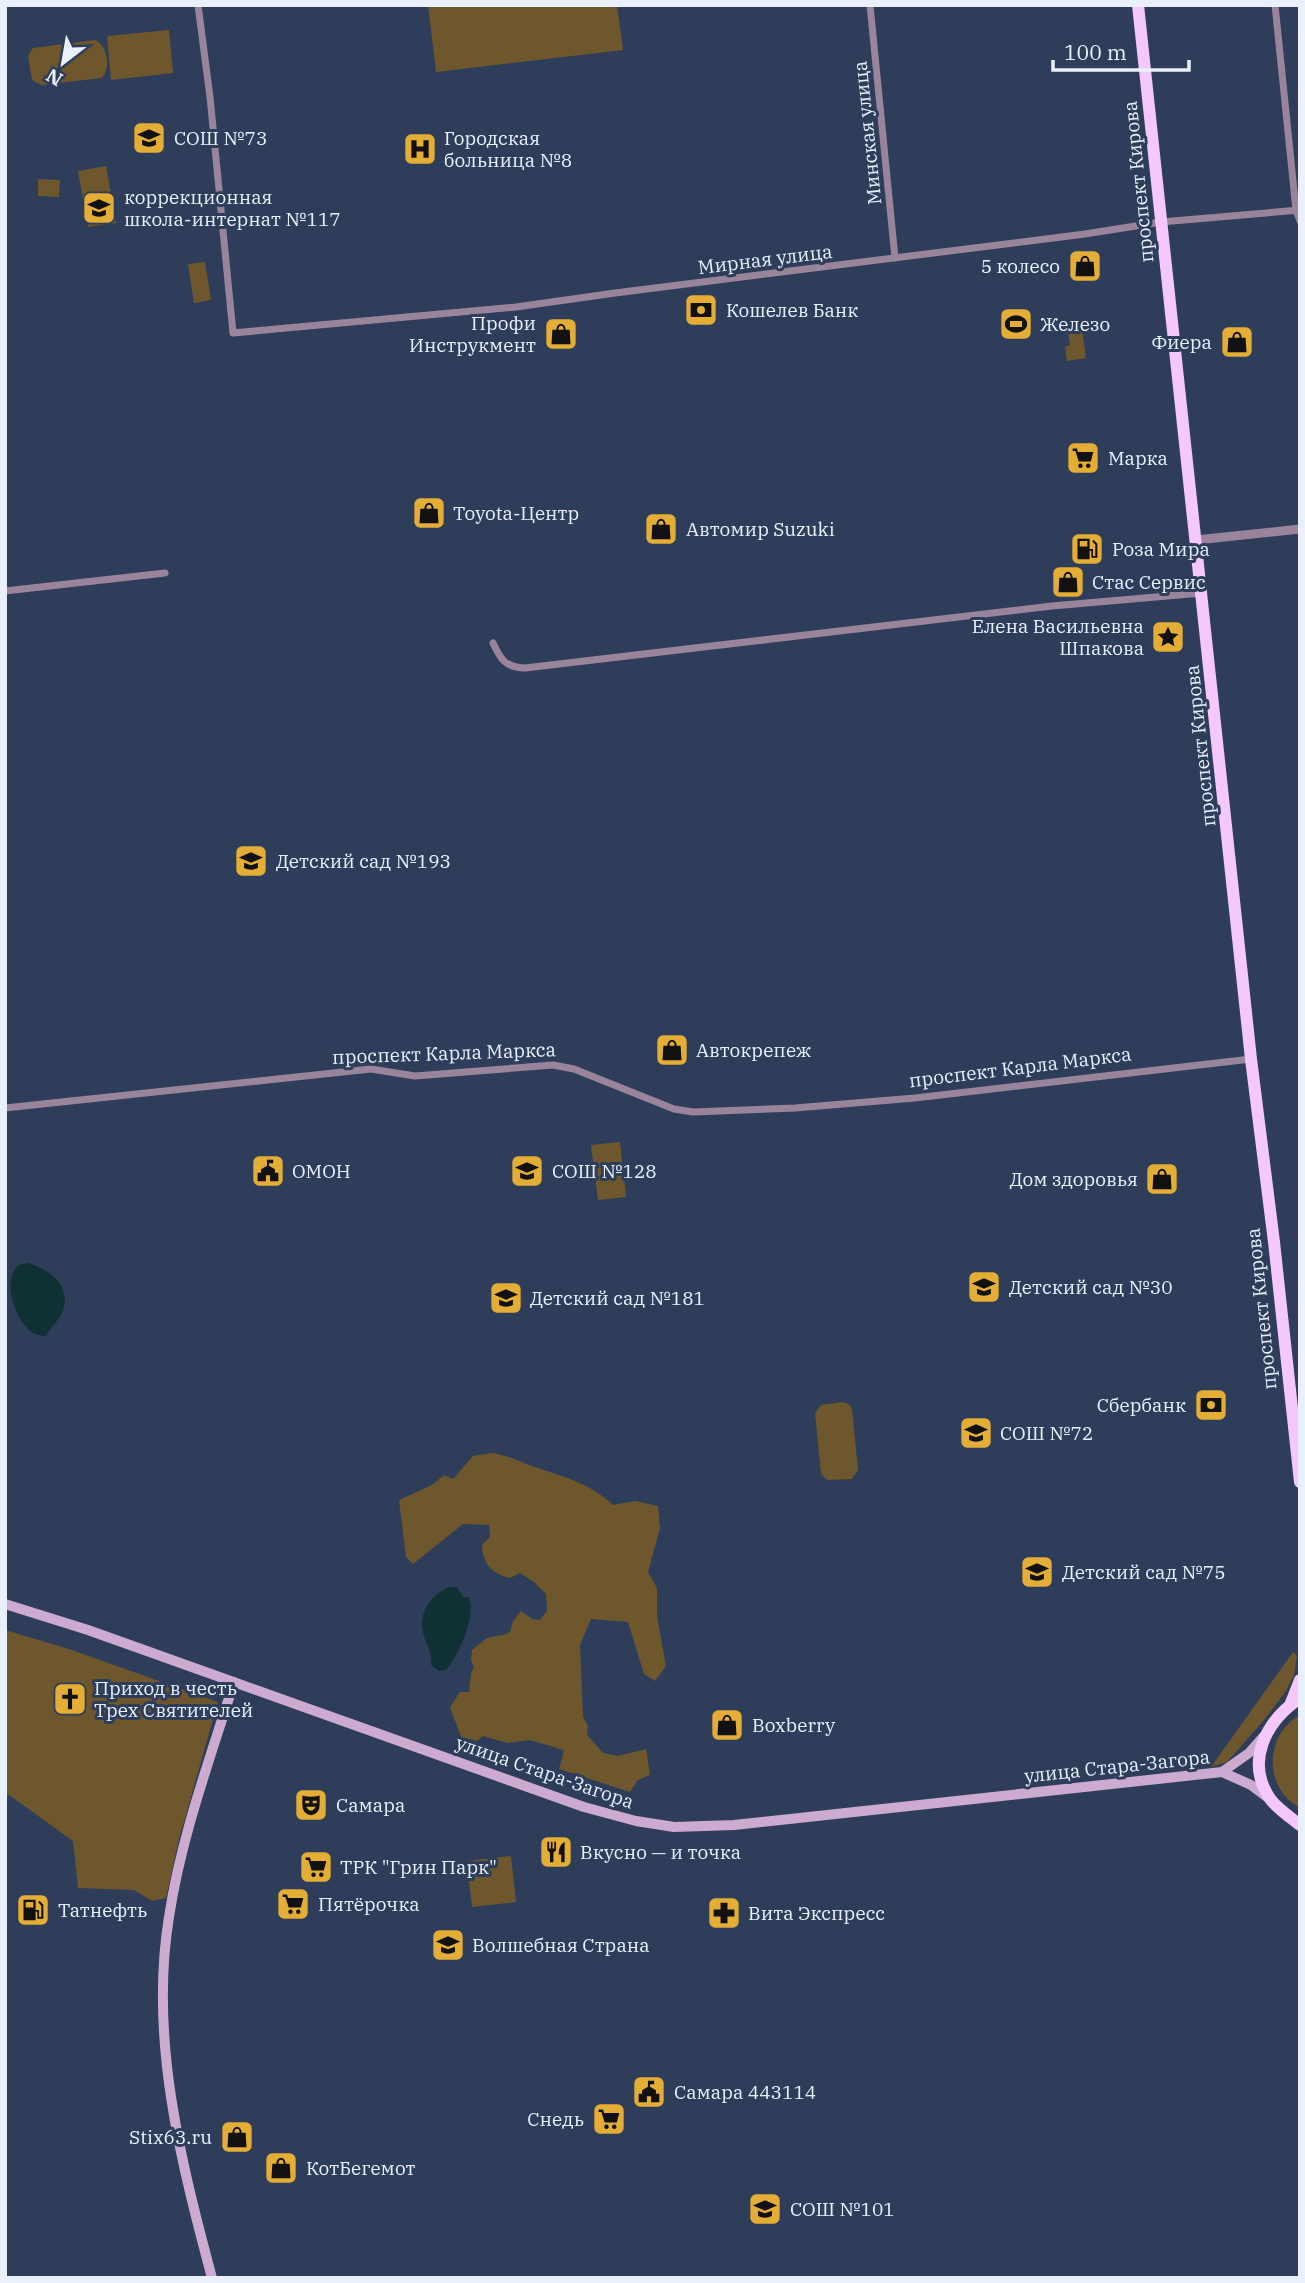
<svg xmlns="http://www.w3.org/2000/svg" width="1305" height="2283" font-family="'IBM Plex Serif',serif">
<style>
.green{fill:#6e572c}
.water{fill:#103133}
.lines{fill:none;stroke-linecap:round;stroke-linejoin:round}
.minor{stroke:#99849c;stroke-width:7}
.tertiary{stroke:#99849c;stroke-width:9}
.secondary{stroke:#cdabd1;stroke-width:10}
.primary{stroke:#f4c8fa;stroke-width:12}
.labels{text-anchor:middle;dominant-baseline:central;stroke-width:6;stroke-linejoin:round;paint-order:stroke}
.street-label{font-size:19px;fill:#ebf1fc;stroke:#2e3e5a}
.poi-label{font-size:19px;fill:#ebf1fc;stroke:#2e3e5a;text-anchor:start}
</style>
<rect width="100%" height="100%" fill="#2e3e5a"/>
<g class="green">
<path d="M428,5h189l6,45 -187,22z"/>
<path d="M169,30l4,43 -62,7 -4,-44z"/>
<path d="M95,40c13,6 16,27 7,38l-61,7 -9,-5 -4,-24 5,-8z"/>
<path d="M106,166l10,57 -28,4 -10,-56z"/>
<path d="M38,179l22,1 -1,17 -21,-1z"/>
<path d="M205,262l6,38 -17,3 -6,-39z"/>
<path d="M1081,321l5,37 -19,3 -2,-14 5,-2 -3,-22z"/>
<path d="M620,1142l6,55 -28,3 -7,-55z"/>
<path d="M843,1402l5,2 4,4 6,62 -6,9 -25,1 -6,-6 -6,-61 6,-8z"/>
<path d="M492,1453c14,2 24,7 37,12 29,10 62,18 84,40l22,-4 23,5 2,22 -12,44 9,16v28l9,50 -11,15 -11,-7 -16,-52 -37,-3 -11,26 3,72 5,9 -1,9 16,18 15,3 28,-7 4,26 -12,5 -8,12 -71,-23 5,-19 -34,-10 -22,3 -25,-7 -6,5 -16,-4 -11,-30 10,-15h9l2,-19 3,-6 -3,-7 1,-10 15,-12 16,-3 7,-3 3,-11 8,-10 11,8 8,1 7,-9 -1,-17 -12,-12 -14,-9 -10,5c-19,-5 -27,-14 -28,-33l8,-8 -1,-12 -26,-1 -50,40 -7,-7 -7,-57 33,-15 12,-10 9,4 20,-23z"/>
<path d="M5,1630l64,19 149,53 -39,137 -13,59 -14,3 -18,-11 -56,-2 -5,-47 -64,-46 -4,2z"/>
<path d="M1293,1652l4,4 -3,19 -8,16 -21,28 -38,43 -16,5z"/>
<path d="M1300,1715v93c-37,-20 -36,-73 0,-93z"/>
<path d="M511,1856l5,46 -44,5 -5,-46z"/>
</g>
<g class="water">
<path d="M28,1263c22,6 45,24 34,50 -2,6 -12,15 -16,23 -3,0 -9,-1 -11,-2 -17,-8 -29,-43 -23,-59 2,-4 4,-7 6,-10z"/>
<path d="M449,1587h8l6,10h5c10,15 -10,61 -22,73l-7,1 -8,-6c1,-16 -5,-19 -8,-33 -5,-19 9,-38 26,-45z"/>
</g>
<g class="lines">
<g class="minor">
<path d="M198,5l12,92 23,236 283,-26 99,-14 470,-59 76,-12 139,-12"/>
<path d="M870,5l25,253"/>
<path d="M1275,5l21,205 4,11"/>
<path d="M5,591l160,-18"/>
<path d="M493,643c8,17 12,24 32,25l527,-62 150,-13"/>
<path d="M5,1108l366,-39 44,7 138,-11 21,4 100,40 19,3 102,-4 120,-10 336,-39"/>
</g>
<path class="tertiary" d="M1196,540l104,-11"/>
<g class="secondary">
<path d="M5,1604l83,26 496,177 52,14 38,6 60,-2 488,-53 27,-19 15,-17"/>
<path d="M1222,1772l29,13 20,15"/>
<path d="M212,2278c-31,-116 -63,-240 -43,-361 12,-80 41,-158 65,-235"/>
</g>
<g class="primary">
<path d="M1138,5l113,1054 23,183 26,240"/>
<path d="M1300,1698c-34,23 -56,64 -29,102 7,9 19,17 29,25"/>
<path d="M1291,1703l9,-23"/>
</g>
</g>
<defs>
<symbol id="school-square" viewBox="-11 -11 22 22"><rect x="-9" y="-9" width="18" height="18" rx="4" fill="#e4ad35" stroke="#2e3e5a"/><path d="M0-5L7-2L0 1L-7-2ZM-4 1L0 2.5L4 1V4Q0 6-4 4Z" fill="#111"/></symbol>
<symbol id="hospital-square" viewBox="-11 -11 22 22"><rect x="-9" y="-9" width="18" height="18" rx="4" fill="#e4ad35" stroke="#2e3e5a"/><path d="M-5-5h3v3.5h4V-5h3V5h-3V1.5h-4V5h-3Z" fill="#111"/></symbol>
<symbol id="shop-square" viewBox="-11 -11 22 22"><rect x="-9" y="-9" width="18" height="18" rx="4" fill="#e4ad35" stroke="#2e3e5a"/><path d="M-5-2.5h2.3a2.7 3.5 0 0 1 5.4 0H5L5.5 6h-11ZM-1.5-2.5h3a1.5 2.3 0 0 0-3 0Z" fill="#111"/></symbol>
<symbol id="bank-square" viewBox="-11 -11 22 22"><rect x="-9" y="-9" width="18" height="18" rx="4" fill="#e4ad35" stroke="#2e3e5a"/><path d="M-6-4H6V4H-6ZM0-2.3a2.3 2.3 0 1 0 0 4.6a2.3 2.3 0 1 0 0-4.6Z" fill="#111"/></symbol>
<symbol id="stadium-square" viewBox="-11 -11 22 22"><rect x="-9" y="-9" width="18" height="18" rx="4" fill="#e4ad35" stroke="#2e3e5a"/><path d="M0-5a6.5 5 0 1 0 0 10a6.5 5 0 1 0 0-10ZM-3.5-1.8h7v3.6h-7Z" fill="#111"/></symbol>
<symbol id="supermarket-square" viewBox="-11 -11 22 22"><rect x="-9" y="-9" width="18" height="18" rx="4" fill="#e4ad35" stroke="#2e3e5a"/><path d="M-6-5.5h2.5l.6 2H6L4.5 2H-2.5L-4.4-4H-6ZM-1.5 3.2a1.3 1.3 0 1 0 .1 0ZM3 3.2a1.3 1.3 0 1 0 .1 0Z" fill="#111"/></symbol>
<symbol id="fuel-square" viewBox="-11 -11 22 22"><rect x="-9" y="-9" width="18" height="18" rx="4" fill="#e4ad35" stroke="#2e3e5a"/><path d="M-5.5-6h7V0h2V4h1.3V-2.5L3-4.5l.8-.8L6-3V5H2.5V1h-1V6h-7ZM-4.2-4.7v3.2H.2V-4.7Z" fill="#111"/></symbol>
<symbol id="sight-square" viewBox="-11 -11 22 22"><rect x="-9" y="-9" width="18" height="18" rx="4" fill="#e4ad35" stroke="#2e3e5a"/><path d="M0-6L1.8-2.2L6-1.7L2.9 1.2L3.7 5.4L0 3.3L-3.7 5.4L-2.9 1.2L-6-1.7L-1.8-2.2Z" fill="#111"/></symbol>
<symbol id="civic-square" viewBox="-11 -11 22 22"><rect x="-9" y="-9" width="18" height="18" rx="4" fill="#e4ad35" stroke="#2e3e5a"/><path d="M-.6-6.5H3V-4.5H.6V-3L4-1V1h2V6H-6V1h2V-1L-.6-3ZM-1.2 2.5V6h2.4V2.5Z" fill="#111"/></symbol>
<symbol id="church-square" viewBox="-11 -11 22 22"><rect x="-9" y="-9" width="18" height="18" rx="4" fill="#e4ad35" stroke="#2e3e5a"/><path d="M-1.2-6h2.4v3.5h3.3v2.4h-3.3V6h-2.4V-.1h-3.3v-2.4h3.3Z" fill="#111"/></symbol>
<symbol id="theatre-square" viewBox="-11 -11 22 22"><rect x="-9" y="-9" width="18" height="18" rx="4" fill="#e4ad35" stroke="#2e3e5a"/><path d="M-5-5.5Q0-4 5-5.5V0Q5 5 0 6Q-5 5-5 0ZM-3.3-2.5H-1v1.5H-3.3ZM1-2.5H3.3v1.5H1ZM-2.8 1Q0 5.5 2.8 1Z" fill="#111"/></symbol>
<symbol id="restaurant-square" viewBox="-11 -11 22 22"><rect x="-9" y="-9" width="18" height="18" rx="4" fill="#e4ad35" stroke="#2e3e5a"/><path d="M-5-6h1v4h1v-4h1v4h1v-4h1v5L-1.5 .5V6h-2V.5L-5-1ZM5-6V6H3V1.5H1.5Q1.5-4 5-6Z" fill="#111"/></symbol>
<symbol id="pharmacy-square" viewBox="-11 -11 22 22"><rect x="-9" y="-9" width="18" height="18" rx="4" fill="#e4ad35" stroke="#2e3e5a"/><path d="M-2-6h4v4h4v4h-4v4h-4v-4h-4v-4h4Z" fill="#111"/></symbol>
</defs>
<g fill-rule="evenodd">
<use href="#school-square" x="130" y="119" width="38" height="38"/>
<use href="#hospital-square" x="401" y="130" width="38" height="38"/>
<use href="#school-square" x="80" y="189" width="38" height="38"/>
<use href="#shop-square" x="1066" y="247" width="38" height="38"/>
<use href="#bank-square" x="682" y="291" width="38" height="38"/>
<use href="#stadium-square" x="997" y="305" width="38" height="38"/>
<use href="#shop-square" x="542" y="315" width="38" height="38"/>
<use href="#shop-square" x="1218" y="323" width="38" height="38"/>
<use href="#supermarket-square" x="1064" y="439" width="38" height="38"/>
<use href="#shop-square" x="410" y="494" width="38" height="38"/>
<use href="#shop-square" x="642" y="510" width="38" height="38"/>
<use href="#fuel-square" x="1068" y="530" width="38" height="38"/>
<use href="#shop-square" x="1049" y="563" width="38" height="38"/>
<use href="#sight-square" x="1149" y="618" width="38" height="38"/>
<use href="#school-square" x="232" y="842" width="38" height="38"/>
<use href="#shop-square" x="653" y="1031" width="38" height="38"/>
<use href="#civic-square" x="249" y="1152" width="38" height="38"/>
<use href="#school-square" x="508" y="1152" width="38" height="38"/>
<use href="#shop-square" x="1143" y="1160" width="38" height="38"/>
<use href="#school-square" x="965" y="1268" width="38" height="38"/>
<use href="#school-square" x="487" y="1279" width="38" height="38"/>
<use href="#bank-square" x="1192" y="1386" width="38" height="38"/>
<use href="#school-square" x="957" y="1414" width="38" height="38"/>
<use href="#school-square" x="1018" y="1553" width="38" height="38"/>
<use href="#church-square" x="51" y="1680" width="38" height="38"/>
<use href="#shop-square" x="708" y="1706" width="38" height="38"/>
<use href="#theatre-square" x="292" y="1786" width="38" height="38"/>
<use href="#restaurant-square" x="537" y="1833" width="38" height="38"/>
<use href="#supermarket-square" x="297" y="1848" width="38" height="38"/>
<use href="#supermarket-square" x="274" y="1885" width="38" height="38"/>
<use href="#fuel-square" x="14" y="1891" width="38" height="38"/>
<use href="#pharmacy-square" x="705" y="1894" width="38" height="38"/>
<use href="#school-square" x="429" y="1926" width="38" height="38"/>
<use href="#civic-square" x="630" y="2073" width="38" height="38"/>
<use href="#supermarket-square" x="590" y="2100" width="38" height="38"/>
<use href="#shop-square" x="218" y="2118" width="38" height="38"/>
<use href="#shop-square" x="262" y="2149" width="38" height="38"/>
<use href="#school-square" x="746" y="2190" width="38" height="38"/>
</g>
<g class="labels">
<g class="street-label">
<text transform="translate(867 133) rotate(-96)">Минская улица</text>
<text transform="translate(1138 182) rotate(-96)">проспект Кирова</text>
<text transform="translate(765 259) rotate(-7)">Мирная улица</text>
<text transform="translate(1200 746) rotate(-96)">проспект Кирова</text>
<text transform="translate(444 1053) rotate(-2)">проспект Карла Маркса</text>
<text transform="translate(1020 1067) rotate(-7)">проспект Карла Маркса</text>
<text transform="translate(1261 1309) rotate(-96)">проспект Кирова</text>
<text transform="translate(1117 1766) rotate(-6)">улица Стара-Загора</text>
<text transform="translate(545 1772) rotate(19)">улица Стара-Загора</text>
</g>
<g class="poi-label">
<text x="174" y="138">СОШ №73</text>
<text x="444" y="138">Городская<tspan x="444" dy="22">больница №8</tspan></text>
<text x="124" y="197">коррекционная<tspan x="124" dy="22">школа-интернат №117</tspan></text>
<text x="1060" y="266" text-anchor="end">5 колесо</text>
<text x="726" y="310">Кошелев Банк</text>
<text x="536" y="323" text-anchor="end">Профи<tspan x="536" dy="22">Инструкмент</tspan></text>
<text x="1040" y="324">Железо</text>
<text x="1212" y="342" text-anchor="end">Фиера</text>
<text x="1108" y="458">Марка</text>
<text x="453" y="513">Toyota-Центр</text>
<text x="686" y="529">Автомир Suzuki</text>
<text x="1112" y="549">Роза Мира</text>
<text x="1092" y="582">Стас Сервис</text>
<text x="1144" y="626" text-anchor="end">Елена Васильевна<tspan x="1144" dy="22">Шпакова</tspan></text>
<text x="276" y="861">Детский сад №193</text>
<text x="696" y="1050">Автокрепеж</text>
<text x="292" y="1171">ОМОН</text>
<text x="552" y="1171">СОШ №128</text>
<text x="1138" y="1179" text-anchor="end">Дом здоровья</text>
<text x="1009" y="1287">Детский сад №30</text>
<text x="530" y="1298">Детский сад №181</text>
<text x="1186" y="1405" text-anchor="end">Сбербанк</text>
<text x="1000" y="1433">СОШ №72</text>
<text x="1062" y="1572">Детский сад №75</text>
<text x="94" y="1688">Приход в честь<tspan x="94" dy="22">Трех Святителей</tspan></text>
<text x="752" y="1725">Boxberry</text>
<text x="336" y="1805">Самара</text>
<text x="580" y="1852">Вкусно — и точка</text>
<text x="340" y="1867">ТРК "Грин Парк"</text>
<text x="318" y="1904">Пятёрочка</text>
<text x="58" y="1910">Татнефть</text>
<text x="748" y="1913">Вита Экспресс</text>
<text x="472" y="1945">Волшебная Страна</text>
<text x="674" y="2092">Самара 443114</text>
<text x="584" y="2119" text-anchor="end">Снедь</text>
<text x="212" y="2137" text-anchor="end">Stix63.ru</text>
<text x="306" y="2168">КотБегемот</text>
<text x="790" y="2209">СОШ №101</text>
</g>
</g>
<rect width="1305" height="2283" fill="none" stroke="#ebf1fc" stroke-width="14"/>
<g transform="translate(63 63) rotate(211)" stroke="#2e3e5a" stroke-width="5" paint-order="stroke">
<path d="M0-5L12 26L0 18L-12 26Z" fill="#ebf1fc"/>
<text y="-10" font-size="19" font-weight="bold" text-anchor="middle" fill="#ebf1fc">N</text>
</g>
<path d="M1053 60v10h136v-10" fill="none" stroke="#ebf1fc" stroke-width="3.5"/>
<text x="1064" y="60" font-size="21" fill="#ebf1fc" stroke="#2e3e5a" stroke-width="5" paint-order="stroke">100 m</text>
</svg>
